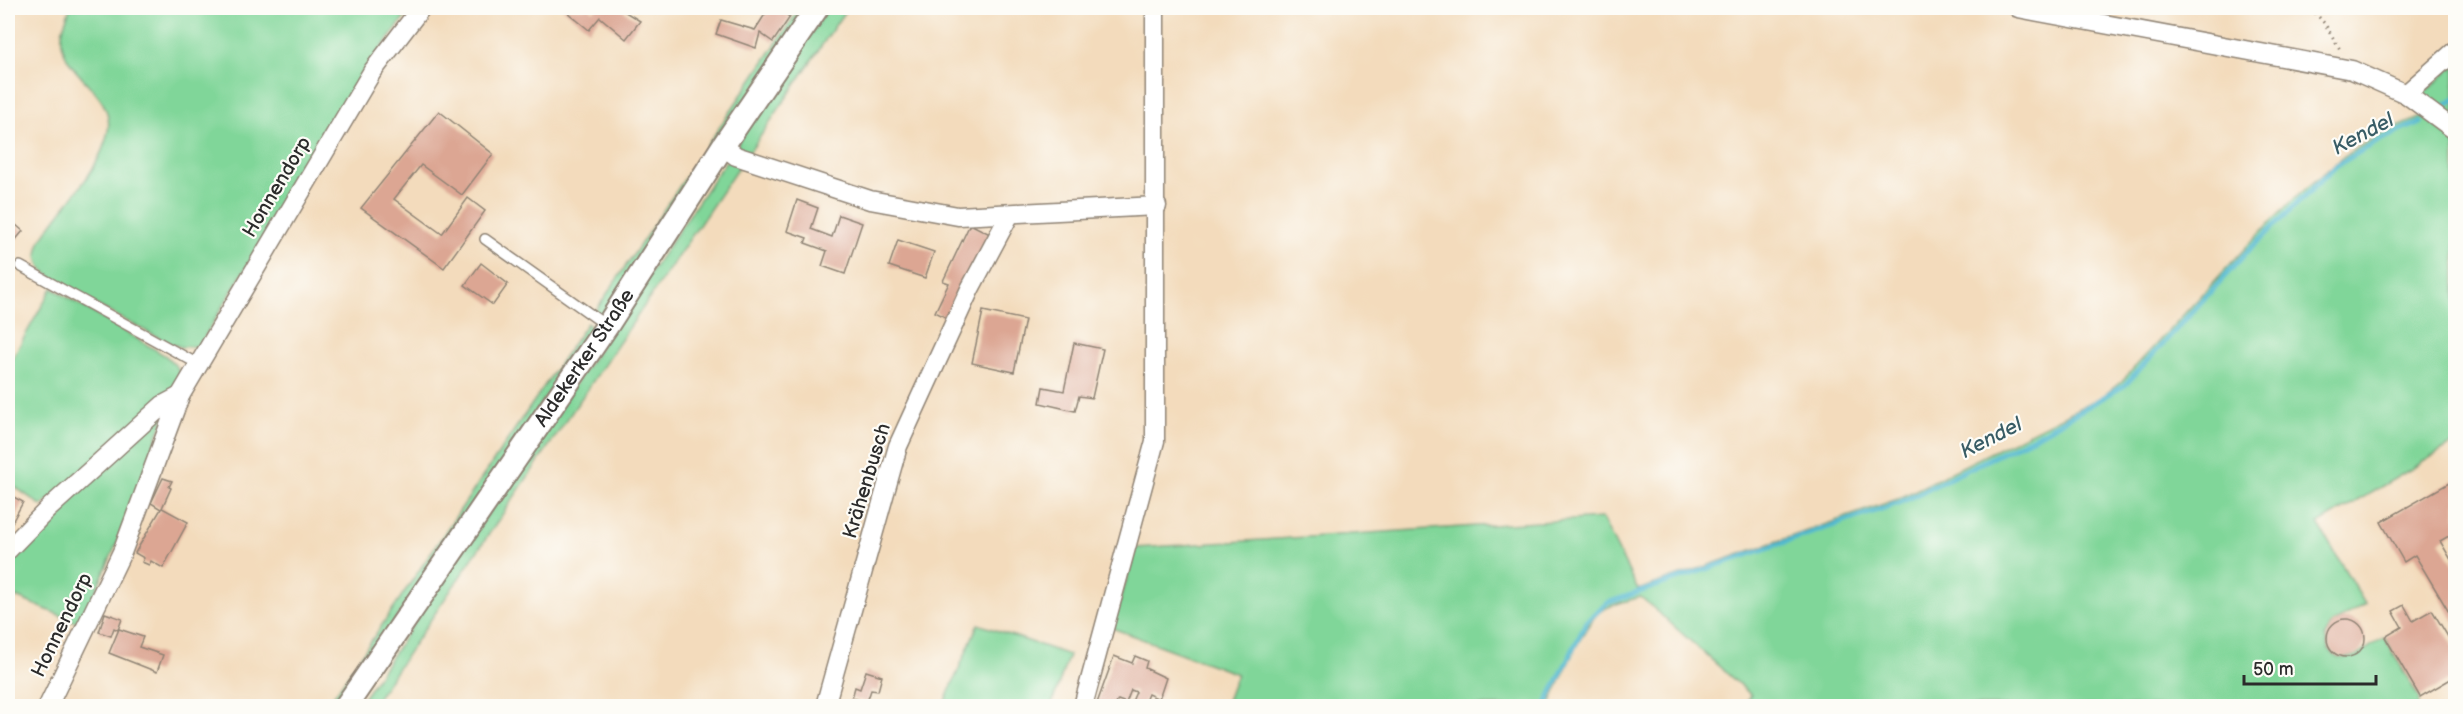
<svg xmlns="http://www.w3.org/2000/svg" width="2463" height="714" font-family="'Balsamiq Sans',sans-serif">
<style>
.green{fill:#80d699;stroke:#568062;stroke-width:1.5}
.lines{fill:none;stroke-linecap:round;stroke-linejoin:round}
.stream{stroke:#51b8d0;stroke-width:5}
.building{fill:#dca693}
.service-casing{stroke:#8f8374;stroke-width:12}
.minor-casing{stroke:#8f8374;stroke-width:21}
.tertiary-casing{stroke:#8f8374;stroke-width:26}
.path{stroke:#8f8374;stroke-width:3;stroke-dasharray:1.5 4.5;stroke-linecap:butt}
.service{stroke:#fff;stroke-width:9}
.minor{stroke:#fff;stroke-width:18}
.tertiary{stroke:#fff;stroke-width:22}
.labels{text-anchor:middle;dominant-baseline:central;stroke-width:4.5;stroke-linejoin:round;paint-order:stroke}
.street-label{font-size:20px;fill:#2b2b2b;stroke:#fdfcf7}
.water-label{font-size:21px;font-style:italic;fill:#385c65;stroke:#fdfcf7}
</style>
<rect width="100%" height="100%" fill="#fdfcf7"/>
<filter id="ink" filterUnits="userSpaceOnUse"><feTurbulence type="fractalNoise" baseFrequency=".0167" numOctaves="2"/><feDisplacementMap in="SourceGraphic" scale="12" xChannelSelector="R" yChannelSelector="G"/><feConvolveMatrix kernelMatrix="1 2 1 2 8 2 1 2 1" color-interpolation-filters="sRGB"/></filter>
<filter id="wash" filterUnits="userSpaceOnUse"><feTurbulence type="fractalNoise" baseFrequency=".008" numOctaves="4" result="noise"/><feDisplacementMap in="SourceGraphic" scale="24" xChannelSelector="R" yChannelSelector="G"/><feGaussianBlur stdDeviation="1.35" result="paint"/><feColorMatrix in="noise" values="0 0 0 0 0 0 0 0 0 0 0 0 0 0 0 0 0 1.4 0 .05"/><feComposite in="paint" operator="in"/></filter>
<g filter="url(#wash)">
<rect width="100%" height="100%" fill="#f3dbbc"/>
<g class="green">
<path d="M70,8h342l-48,63 -165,275 -18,1 -10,-3c-26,-14 -116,-57 -130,-77 -6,-9 -4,-17 0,-27 21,-35 59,-67 67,-109 7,-38 -42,-54 -46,-88 -2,-12 5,-24 8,-35z"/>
<path d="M800,8h9l-208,307 -7,-2z"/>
<path d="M828,8h19l-100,148 -9,-8v-6z"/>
<path d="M2455,65v56l-33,-26z"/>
<path d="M2424,116l31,26v301l-137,81 47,80 -33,20 -7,12 3,13 10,9 17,-1 29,-20 35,61 -1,8h-674l7,-11 -110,-98c-13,4 -28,6 -40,14 -19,14 -41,73 -52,95h-324l12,-32 -125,-46 24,-80 466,-30 36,72 260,-91 205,-103 19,-15 127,-137 44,-44 51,-44 33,-20z"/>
<path d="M731,159l9,6 -368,541h-14l367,-544z"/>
<path d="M52,288l114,68 11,11 4,10 -8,14 -131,115 -34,-24v-116z"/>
<path d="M587,323l5,5 -255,378h-10z"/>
<path d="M167,410l-50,133 -36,81 -65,-27 -8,11v-51z"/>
<path d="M978,624l91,31 -18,51h-108z"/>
</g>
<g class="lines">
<g class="stream">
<path d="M2447,104l9,-5"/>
<path d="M1545,706l42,-85 20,-18 292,-100 139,-68 87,-50 121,-132 91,-88 43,-25 41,-18"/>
</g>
</g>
<g id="blocks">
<g class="building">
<path d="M562,8h27l4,3 3,-3h23l21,13 -14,18 -26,-22 -11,13z"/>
<path d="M769,8h7l14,9 -17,25 -13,-9 -4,15 -40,-14 5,-14 34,10z"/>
<path d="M439,111l54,43 -31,41 -41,-30 -27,34 48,35 26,-36 17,13 -41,57 -83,-60z"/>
<path d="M797,200l21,8 -7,21 21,8 7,-22 23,8 -17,51 -23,-8 5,-15 -22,-8 2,-5 -20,-7z"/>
<path d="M8,218l15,13 -15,18z"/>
<path d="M970,224l20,10 -41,85 -14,-7 14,-29 -6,-2z"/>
<path d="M898,240l36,12 -9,26 -36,-12z"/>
<path d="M481,263l27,21 -15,21 -28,-20z"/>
<path d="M983,311l42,9 -11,52 -42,-9z"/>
<path d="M1074,343l29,6 -11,49 -13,-2 -4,15 -35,-8 3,-16 21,4z"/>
<path d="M163,478l9,3 -3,6 2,1 -9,20 26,14 -25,46 -12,-7 -2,4 -7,-3 2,-4 -9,-5 26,-44 -10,-6z"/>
<path d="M2456,479v53l-16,9 16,27v56l-41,-69 -11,7 -23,-40z"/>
<path d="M8,494l15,8 -13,24 -2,-1z"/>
<path d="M2404,605l9,16 19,-11 24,40v26l-36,21 -35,-60 17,-10 -9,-16z"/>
<path d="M105,613l17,6 -4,11 -4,-2 -3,8 -12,-4z"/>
<circle cx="2346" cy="638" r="19"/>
<path d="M119,629l24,8 -4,10 24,8 -6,17 -48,-19z"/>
<path d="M1114,656l18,7 3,-7 12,5 -2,7 21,10 -7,21 -11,-5 -5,12h-13l6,-14 -5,-2 -5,13 -8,-3 -3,6h-19z"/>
<path d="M866,671l16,5 -4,15 -7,-1 -4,12 -15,-4 3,-11 5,2z"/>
</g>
</g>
</g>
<g filter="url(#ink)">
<use href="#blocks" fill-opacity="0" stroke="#8f8374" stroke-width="1.5"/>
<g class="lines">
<defs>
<g id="service">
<path d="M485,239l122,87"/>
<path d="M20,266l178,98"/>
</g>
<g id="minor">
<path d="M2018,8l334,62 54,24 50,37"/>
<path d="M2406,94l50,-44"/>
<path d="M723,146l13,10 134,44 88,16 199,-10"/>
<path d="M8,550l40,-41 115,-104 17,-9"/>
<path d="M48,706l75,-156 57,-154 192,-324 49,-64"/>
<path d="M825,706l73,-260 72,-157 40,-75"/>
<path d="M1083,706l72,-265v-433"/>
</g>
<g id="tertiary">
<path id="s1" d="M346,706l261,-380 116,-180 94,-138"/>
</g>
</defs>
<use href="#service" class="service-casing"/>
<use href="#minor" class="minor-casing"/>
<use href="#tertiary" class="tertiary-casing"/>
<path class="path" d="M2311,8l14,16 16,27"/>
<use href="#service" class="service"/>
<use href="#minor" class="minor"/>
<use href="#tertiary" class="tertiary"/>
</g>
</g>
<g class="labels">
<g class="street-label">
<text transform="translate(277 187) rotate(-59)">Honnendorp</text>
<text stroke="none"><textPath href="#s1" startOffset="422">Aldekerker Straße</textPath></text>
<text transform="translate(867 481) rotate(-73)">Krähenbusch</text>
<text transform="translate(62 625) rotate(-64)">Honnendorp</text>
</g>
<g class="water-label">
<text transform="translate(2363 134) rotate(-28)">Kendel</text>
<text transform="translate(1991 438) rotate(-27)">Kendel</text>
</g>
</g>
<rect width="2463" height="714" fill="none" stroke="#fdfcf7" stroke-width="30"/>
<path d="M2244 675v9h132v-9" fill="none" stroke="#2b2b2b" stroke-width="3"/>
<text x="2253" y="675" font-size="18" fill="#2b2b2b" stroke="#fdfcf7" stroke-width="4.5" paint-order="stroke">50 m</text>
</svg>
